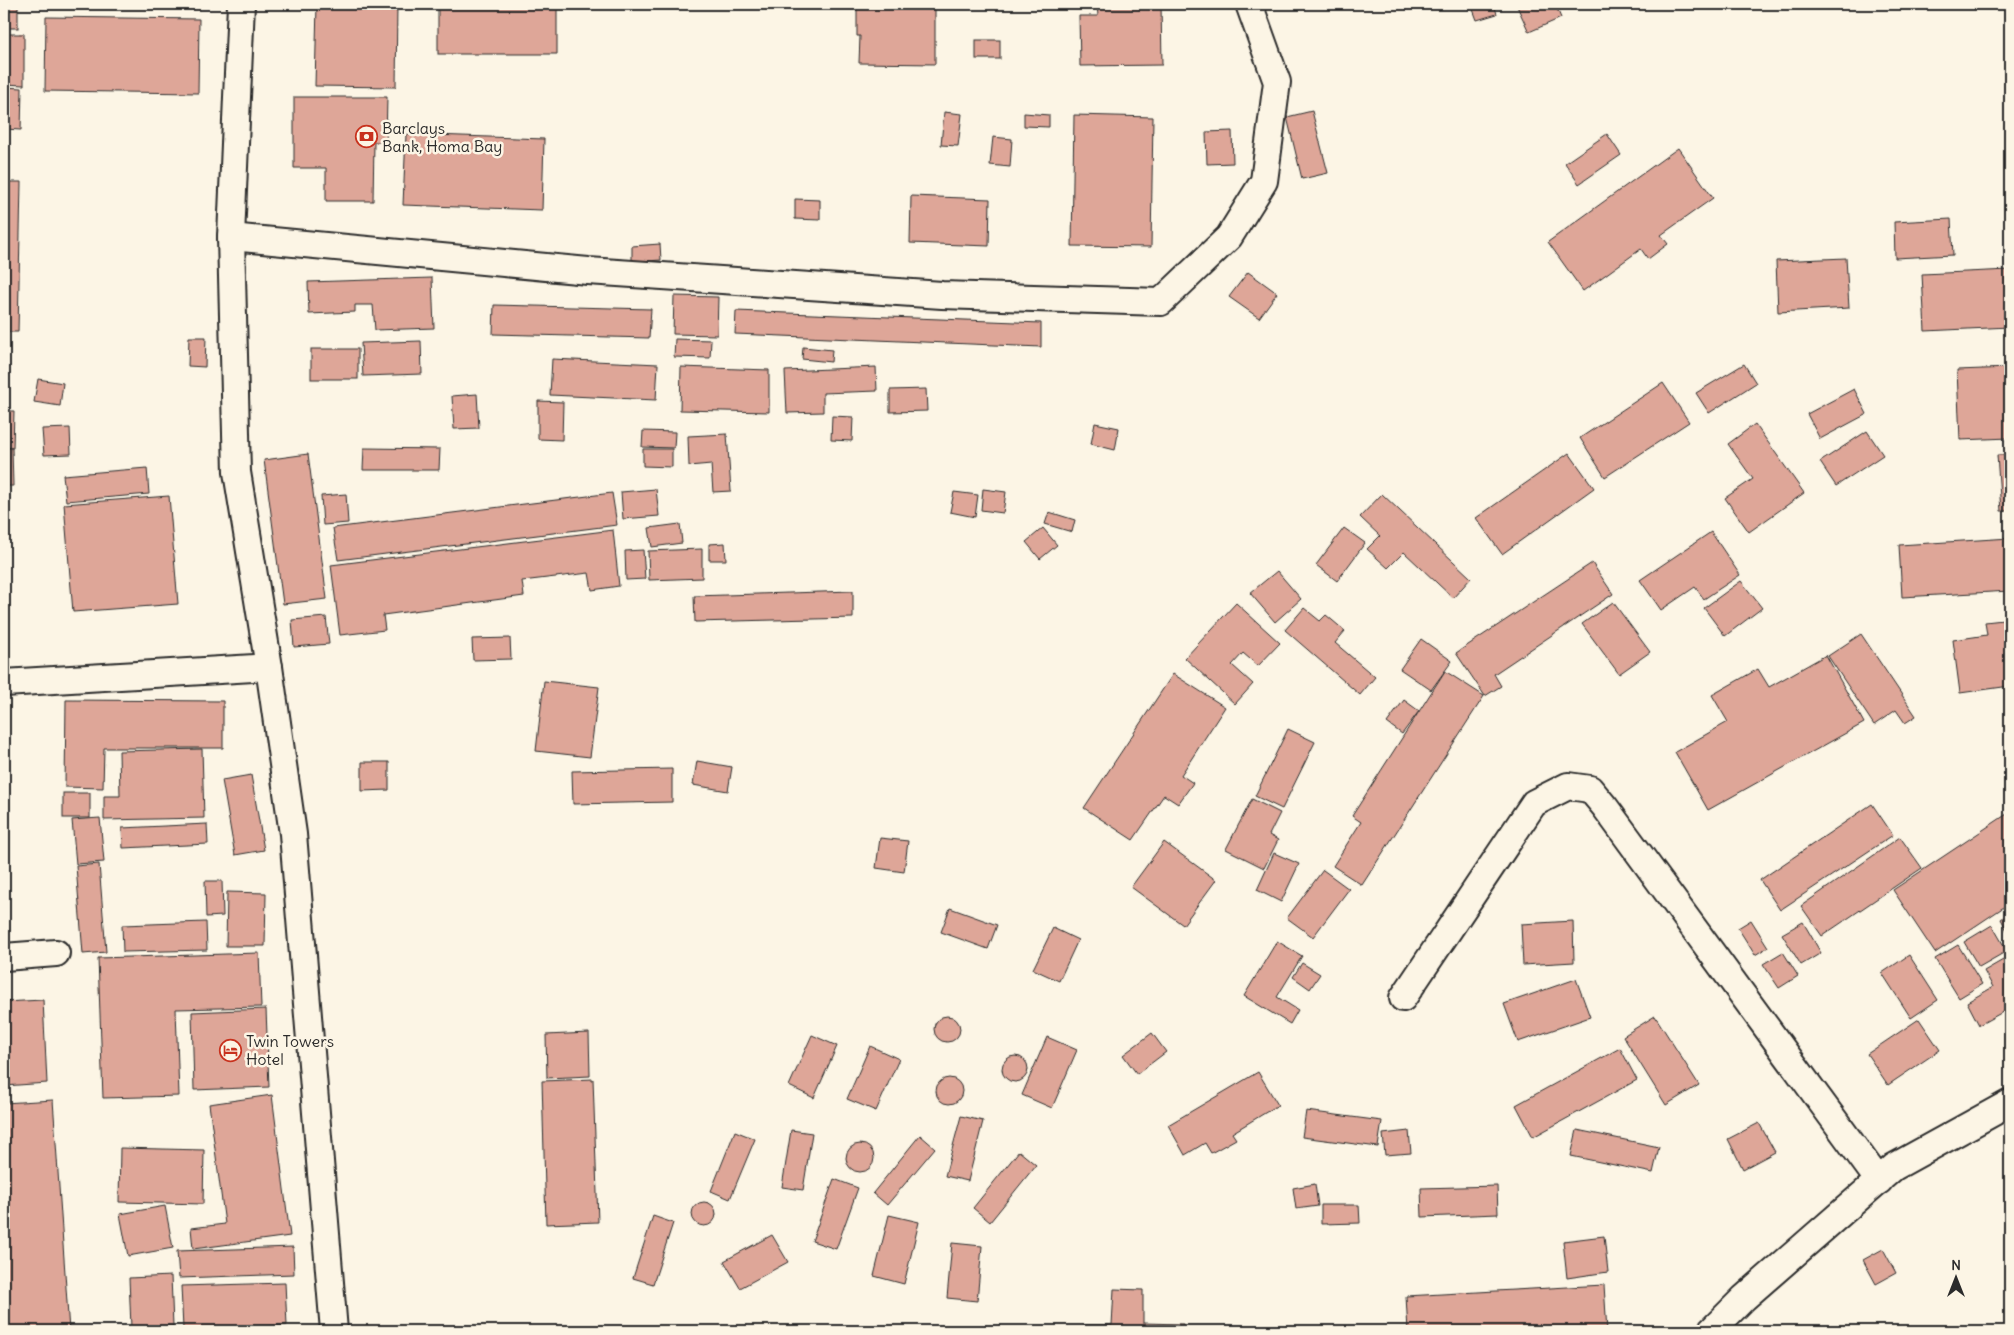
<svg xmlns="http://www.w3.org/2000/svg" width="2014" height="1335" font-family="Delius,sans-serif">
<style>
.building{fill:#dea698;stroke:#2b2b2b}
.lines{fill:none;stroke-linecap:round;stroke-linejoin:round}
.street-casing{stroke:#2b2b2b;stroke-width:30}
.street{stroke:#fcf5e5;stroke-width:26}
.labels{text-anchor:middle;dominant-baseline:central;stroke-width:5;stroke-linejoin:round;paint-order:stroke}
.poi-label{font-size:16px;fill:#2b2b2b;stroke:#fcf5e5;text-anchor:start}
</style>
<rect width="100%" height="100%" fill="#fcf5e5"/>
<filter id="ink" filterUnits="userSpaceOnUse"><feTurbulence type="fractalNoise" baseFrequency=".02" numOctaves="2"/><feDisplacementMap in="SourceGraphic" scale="10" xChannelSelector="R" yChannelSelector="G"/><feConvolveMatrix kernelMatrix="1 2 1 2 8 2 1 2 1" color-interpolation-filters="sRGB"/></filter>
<g filter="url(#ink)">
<g class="building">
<rect x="4" y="4" width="14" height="24"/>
<path d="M317,4h80l-1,83 -81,-1z"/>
<rect x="438" y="4" width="119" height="50"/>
<path d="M857,4l78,2v58l-76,-1 1,-27h-3z"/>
<path d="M1097,4h64l1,61 -82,1 -1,-50h19z"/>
<path d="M1471,4h23l3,10 -20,6z"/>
<path d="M1516,4h39l6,14 -32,14z"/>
<path d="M46,17l153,2 -1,74 -153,-2z"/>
<path d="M4,34h20v51l-20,-1z"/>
<rect x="976" y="40" width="24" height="19"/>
<path d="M4,87l18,1 -1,42 -17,-1z"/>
<path d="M294,97h93l-1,45h-12l-1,59h-47v-33h-32z"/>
<path d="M1312,111l16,62 -26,6 -15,-62z"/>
<path d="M944,112l18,2 -4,32 -17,-1z"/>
<path d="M1024,113l25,2v12l-25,-1z"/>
<path d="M1074,115l79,2 -2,130 -79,-1z"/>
<path d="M1232,131l1,32 -26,1 -1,-32z"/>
<path d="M406,134l138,5 -2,71 -139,-5z"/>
<path d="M1607,134l14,21 -42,29 -14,-21z"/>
<path d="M993,137l19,2 -2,28 -20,-2z"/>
<path d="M1678,148l35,50 -52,37 7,9 -20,15 -7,-10 -58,42 -35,-49z"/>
<path d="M4,182h17l-3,150h-14z"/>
<path d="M911,196l79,3 -1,47 -79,-3z"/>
<path d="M795,199l25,1v20l-25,-1z"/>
<path d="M1951,219l2,36 -58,3 -1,-36z"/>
<path d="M660,244l1,16 -29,2v-16z"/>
<path d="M1846,258l3,50 -71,4 -2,-51z"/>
<path d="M2010,270v57l-85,4 -3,-57z"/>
<path d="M1248,272l29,21 -18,25 -30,-21z"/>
<path d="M432,278l2,50 -59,2 -2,-25h-18v7l-46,2 -1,-32z"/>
<path d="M674,296l44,1 -1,38 -44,-1z"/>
<path d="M494,305l157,4 -2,29 -156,-4z"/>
<path d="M736,311l305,12v24l-306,-13z"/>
<path d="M189,337h17l-1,30 -17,-1z"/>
<path d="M675,339l36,1 -1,18 -36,-1z"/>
<path d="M421,341l1,33 -59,2 -2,-33z"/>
<path d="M803,347l29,3 -1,12 -29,-3z"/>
<rect x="311" y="349" width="47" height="30"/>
<path d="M552,359l106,5 -2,36 -106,-5z"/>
<path d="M1744,364l12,19 -47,30 -13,-20z"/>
<path d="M681,367l88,3v42l-89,-2z"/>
<path d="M876,367l1,24 -54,2v19l-36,1 -2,-42z"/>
<path d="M2010,368v70l-50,2 -3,-70z"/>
<path d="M38,379l25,4 -3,23 -26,-4z"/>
<path d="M1663,383l26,39 -84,55 -25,-39z"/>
<path d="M926,389l1,22 -37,1v-22z"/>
<path d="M1854,389l13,25 -47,25 -13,-25z"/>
<path d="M477,394l2,34 -25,1 -2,-33z"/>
<path d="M538,401l25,1 -1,38 -24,-1z"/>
<path d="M4,411h10l-1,37 -9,-1z"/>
<path d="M832,416l21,1 -1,24 -21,-1z"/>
<path d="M1095,423l24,5 -4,22 -24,-6z"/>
<path d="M1755,424l49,69 -55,39 -24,-34 28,-19 -25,-35z"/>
<path d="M70,428l1,26 -27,1 -2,-26z"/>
<path d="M643,431l32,1 -1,16 -32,-1z"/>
<path d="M1867,431l16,24 -47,31 -16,-24z"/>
<path d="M727,434l4,57 -18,1 -2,-28 -22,2 -1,-30z"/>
<path d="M4,448h8l1,38h-9z"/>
<path d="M364,448l76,1 -1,21h-76z"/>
<path d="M643,449h29v18l-29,-1z"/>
<path d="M1569,453l25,35 -92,66 -26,-36z"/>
<path d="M308,454l19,145 -44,5 -19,-144z"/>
<path d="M1997,455h13v56h-9z"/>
<path d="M147,468l2,26 -83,7 -3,-26z"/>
<path d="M656,489l3,27 -36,3 -2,-27z"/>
<path d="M983,489l23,3 -3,21 -22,-3z"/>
<path d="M954,492l24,3 -3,22 -25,-5z"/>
<path d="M612,493l5,32 -279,35 -5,-32z"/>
<path d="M346,494l2,29 -25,2 -2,-29z"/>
<path d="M1382,494l89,84 -18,20 -49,-46 -16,16 -21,-19 13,-13 -20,-19z"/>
<path d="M169,496l9,108 -105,8 -9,-108z"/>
<path d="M4,500h3l1,32h-4z"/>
<path d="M1049,512l26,8 -3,12 -27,-8z"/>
<path d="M680,524l2,19 -30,4 -3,-19z"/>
<path d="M1043,528l14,17 -17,14 -14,-17z"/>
<path d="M1344,528l21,15 -28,38 -21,-16z"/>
<path d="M613,530l6,56 -27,4 -3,-17 -67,8 2,15 -141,19 2,15 -45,5 -9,-70z"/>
<path d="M1711,532l29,43 -36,24 -9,-12 -34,23 -21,-30z"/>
<path d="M2010,538v53l-108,6 -3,-52z"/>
<path d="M725,543l1,17h-17v-16z"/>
<path d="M702,549v29l-53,2 -1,-29z"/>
<path d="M643,550l2,29 -19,1 -1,-29z"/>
<path d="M1592,563l21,31 -119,80 7,12 -16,10 -29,-43z"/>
<path d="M1277,571l24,28 -26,23 -25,-29z"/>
<path d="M1741,581l21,27 -37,28 -21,-28z"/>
<path d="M853,591v27l-158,4 -1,-26z"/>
<path d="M1613,602l37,50 -31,22 -37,-50z"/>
<path d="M1236,603l44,40 -22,23 -15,-13 -11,12 21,19 -18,20 -50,-46z"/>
<path d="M1304,608l16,13 6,-6 19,16 -10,12 40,34 -15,18 -75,-65z"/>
<path d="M326,617l3,27 -35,3 -2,-27z"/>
<path d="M2003,620l2,17 5,-1v50l-50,7 -7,-53 34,-5 -2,-13z"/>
<path d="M1861,634l55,82 -11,7 -9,-13 -22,15 -46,-69z"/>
<path d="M510,638l1,21 -38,1 -1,-21z"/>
<path d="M1421,639l31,22 -21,29 -31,-21z"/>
<path d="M1826,655l38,68 -156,87 -33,-58 53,-30 -16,-27 46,-26 11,18z"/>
<path d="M1445,671l39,25 -122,189 -29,-19 28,-44 -9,-6z"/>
<path d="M1173,674l52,33 -44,68 12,8 -15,21 -14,-9 -31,45 -49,-32z"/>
<path d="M544,681l55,6 -9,70 -54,-6z"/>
<path d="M66,700l157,1v47h-119l-1,40 -38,-1z"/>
<path d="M1404,700l15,11 -17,23 -15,-11z"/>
<path d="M1288,729l27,13 -33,67 -27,-13z"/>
<path d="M202,749l2,69 -100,2v-24h16l-1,-45z"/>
<path d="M697,761l35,6 -4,24 -35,-6z"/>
<path d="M362,762h27v28l-27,1z"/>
<path d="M672,769v33l-99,2 -1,-33z"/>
<path d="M251,775l13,75 -29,5 -13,-75z"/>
<rect x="63" y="793" width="27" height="25"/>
<path d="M1252,799l28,14 -11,22 9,5 -14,28 -38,-19z"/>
<path d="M1872,804l21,31 -113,75 -20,-30z"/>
<path d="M2010,812v91l-75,50 -42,-63z"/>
<path d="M100,818l4,44 -28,2 -4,-44z"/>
<path d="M207,824l1,20 -85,4 -1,-20z"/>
<path d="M1900,837l22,31 -100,68 -21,-30z"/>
<path d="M880,838l28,3 -4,31 -28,-4z"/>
<path d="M1164,842l52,38 -33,45 -52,-38z"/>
<path d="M1274,853l25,11 -18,38 -24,-12z"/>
<path d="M99,864l7,88 -23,2 -7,-88z"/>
<path d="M1323,870l26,19 -36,48 -26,-19z"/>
<path d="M205,881h17l1,35 -17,1z"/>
<path d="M227,892l39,1 -1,53h-39z"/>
<path d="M950,908l47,17 -9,24 -47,-17z"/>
<path d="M2010,913v23l-9,-17z"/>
<path d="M1751,920l17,27 -13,8 -17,-27z"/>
<path d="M1573,921l1,41 -51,3 -2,-41z"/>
<path d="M206,922l1,28 -84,2 -1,-27z"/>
<path d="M1803,922l18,31 -20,12 -19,-31z"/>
<path d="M1992,925l15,26 -28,16 -15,-25z"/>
<path d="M1053,928l25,12 -19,41 -26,-12z"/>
<path d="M1277,941l25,15 -25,41 21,13 -8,14 -46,-28z"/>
<path d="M1958,945l24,39 -23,14 -24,-39z"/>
<path d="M1783,952l15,24 -19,12 -16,-24z"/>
<path d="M259,953l2,54 -85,2 3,87 -76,2 -5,-140z"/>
<path d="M1909,955l29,45 -27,18 -29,-45z"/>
<path d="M2010,956v52l-31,17 -12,-23 26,-15 -9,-16z"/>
<path d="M1302,963l18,11 -10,15 -17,-12z"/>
<path d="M1576,979l14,38 -72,25 -14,-38z"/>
<path d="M43,1000l4,83 -43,3v-84z"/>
<path d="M266,1009l3,78 -75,3 -2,-78z"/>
<circle cx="947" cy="1029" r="13"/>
<path d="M1655,1016l44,69 -33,20 -43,-69z"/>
<path d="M1919,1019l21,31 -52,35 -21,-31z"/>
<path d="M589,1033l1,43 -43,2 -1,-43z"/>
<path d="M1152,1033l14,19 -29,22 -14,-19z"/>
<path d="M812,1035l25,11 -23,52 -25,-12z"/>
<path d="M1047,1037l30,13 -25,58 -30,-13z"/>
<path d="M870,1046l29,13 -23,52 -29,-12z"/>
<path d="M1620,1048l17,32 -104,57 -17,-32z"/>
<circle cx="1015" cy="1069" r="13"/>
<path d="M1258,1072l20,33 -46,28 4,6 -25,14 -6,-10 -20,12 -17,-30z"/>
<circle cx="949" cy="1091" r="13"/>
<path d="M593,1079l5,143 -52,2 -4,-143z"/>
<path d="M272,1095l18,141 -97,13 -2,-21 34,-4 -16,-120z"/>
<path d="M53,1100l16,231h-65v-228z"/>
<path d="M1306,1111l76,10 -4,26 -76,-10z"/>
<path d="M961,1116l22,5 -15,60 -23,-5z"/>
<path d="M1759,1123l16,29 -32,17 -15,-30z"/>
<path d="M791,1130l21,3 -9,57 -21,-3z"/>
<path d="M1577,1130l82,17 -6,26 -82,-17z"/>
<path d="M735,1131l20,8 -25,60 -19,-8z"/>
<path d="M1409,1131l2,22 -26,2 -2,-21z"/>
<path d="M920,1135l15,13 -48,57 -14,-12z"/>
<circle cx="860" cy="1158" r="14"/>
<path d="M120,1148l84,2 -1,54 -84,-2z"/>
<path d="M1019,1151l17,14 -46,57 -17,-14z"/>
<path d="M834,1179l24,9 -22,61 -24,-8z"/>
<path d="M1315,1184l3,22 -22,3 -3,-21z"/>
<path d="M1497,1186l1,28 -76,3 -1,-29z"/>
<circle cx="704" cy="1214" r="12"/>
<path d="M1321,1205h38l1,18 -39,1z"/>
<path d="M165,1206l8,42 -45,8 -8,-42z"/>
<path d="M889,1215l30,7 -15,62 -30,-8z"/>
<path d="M653,1216l20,7 -20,61 -20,-6z"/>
<path d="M772,1235l16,27 -48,26 -16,-27z"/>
<path d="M1604,1236l4,36 -41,6 -4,-37z"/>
<path d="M952,1243l30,3 -5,55 -30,-3z"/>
<path d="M293,1247l1,27 -115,4 -2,-27z"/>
<path d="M1883,1249l13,24 -20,11 -13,-24z"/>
<path d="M171,1276l2,50 -42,2 -2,-50z"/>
<path d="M285,1283l2,42 -104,4 -2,-43z"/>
<path d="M1604,1285l3,46h-199l-2,-35z"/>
<path d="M1114,1289l29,1v33l40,1v7h-99v-6h28z"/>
</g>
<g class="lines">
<defs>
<g id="street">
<path d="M241,4l-10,233 6,235 32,195 24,167 41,497"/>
<path d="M231,237l357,34 354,24 219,7 68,-65 35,-56 13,-99 -28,-78"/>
<path d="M4,683l265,-16"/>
<path d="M4,957l52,-4"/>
<path d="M1403,998l131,-195 34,-17 22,3 15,18 274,374"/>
<path d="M1711,1331l33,-33 150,-131 116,-64"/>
</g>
</defs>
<use href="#street" class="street-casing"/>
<use href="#street" class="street"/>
</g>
</g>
<defs>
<symbol id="bank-ring" viewBox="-11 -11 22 22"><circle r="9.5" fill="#fcf5e5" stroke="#c8321e" stroke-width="1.5"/><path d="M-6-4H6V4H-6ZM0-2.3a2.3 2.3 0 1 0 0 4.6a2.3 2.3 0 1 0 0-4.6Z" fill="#c8321e"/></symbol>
<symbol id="hotel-ring" viewBox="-11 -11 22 22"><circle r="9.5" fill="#fcf5e5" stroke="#c8321e" stroke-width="1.5"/><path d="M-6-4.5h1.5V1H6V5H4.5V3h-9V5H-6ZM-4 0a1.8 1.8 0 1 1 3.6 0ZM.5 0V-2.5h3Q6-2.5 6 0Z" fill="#c8321e"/></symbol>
</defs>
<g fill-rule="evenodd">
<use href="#bank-ring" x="354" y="124" width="25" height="25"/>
<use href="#hotel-ring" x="218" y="1038" width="25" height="25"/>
</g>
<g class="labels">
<g class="poi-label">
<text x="382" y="128">Barclays<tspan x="382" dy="18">Bank, Homa Bay</tspan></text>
<text x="246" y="1041">Twin Towers<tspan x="246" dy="18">Hotel</tspan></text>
</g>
</g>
<rect width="2014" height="1335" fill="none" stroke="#fcf5e5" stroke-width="20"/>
<rect x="10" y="10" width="1994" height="1315" fill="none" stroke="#2b2b2b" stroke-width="2" filter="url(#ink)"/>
<g transform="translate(1956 1278)" stroke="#fcf5e5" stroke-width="4" paint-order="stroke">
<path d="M0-4L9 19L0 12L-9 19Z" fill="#2b2b2b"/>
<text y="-8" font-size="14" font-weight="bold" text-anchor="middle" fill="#2b2b2b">N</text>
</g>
</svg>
